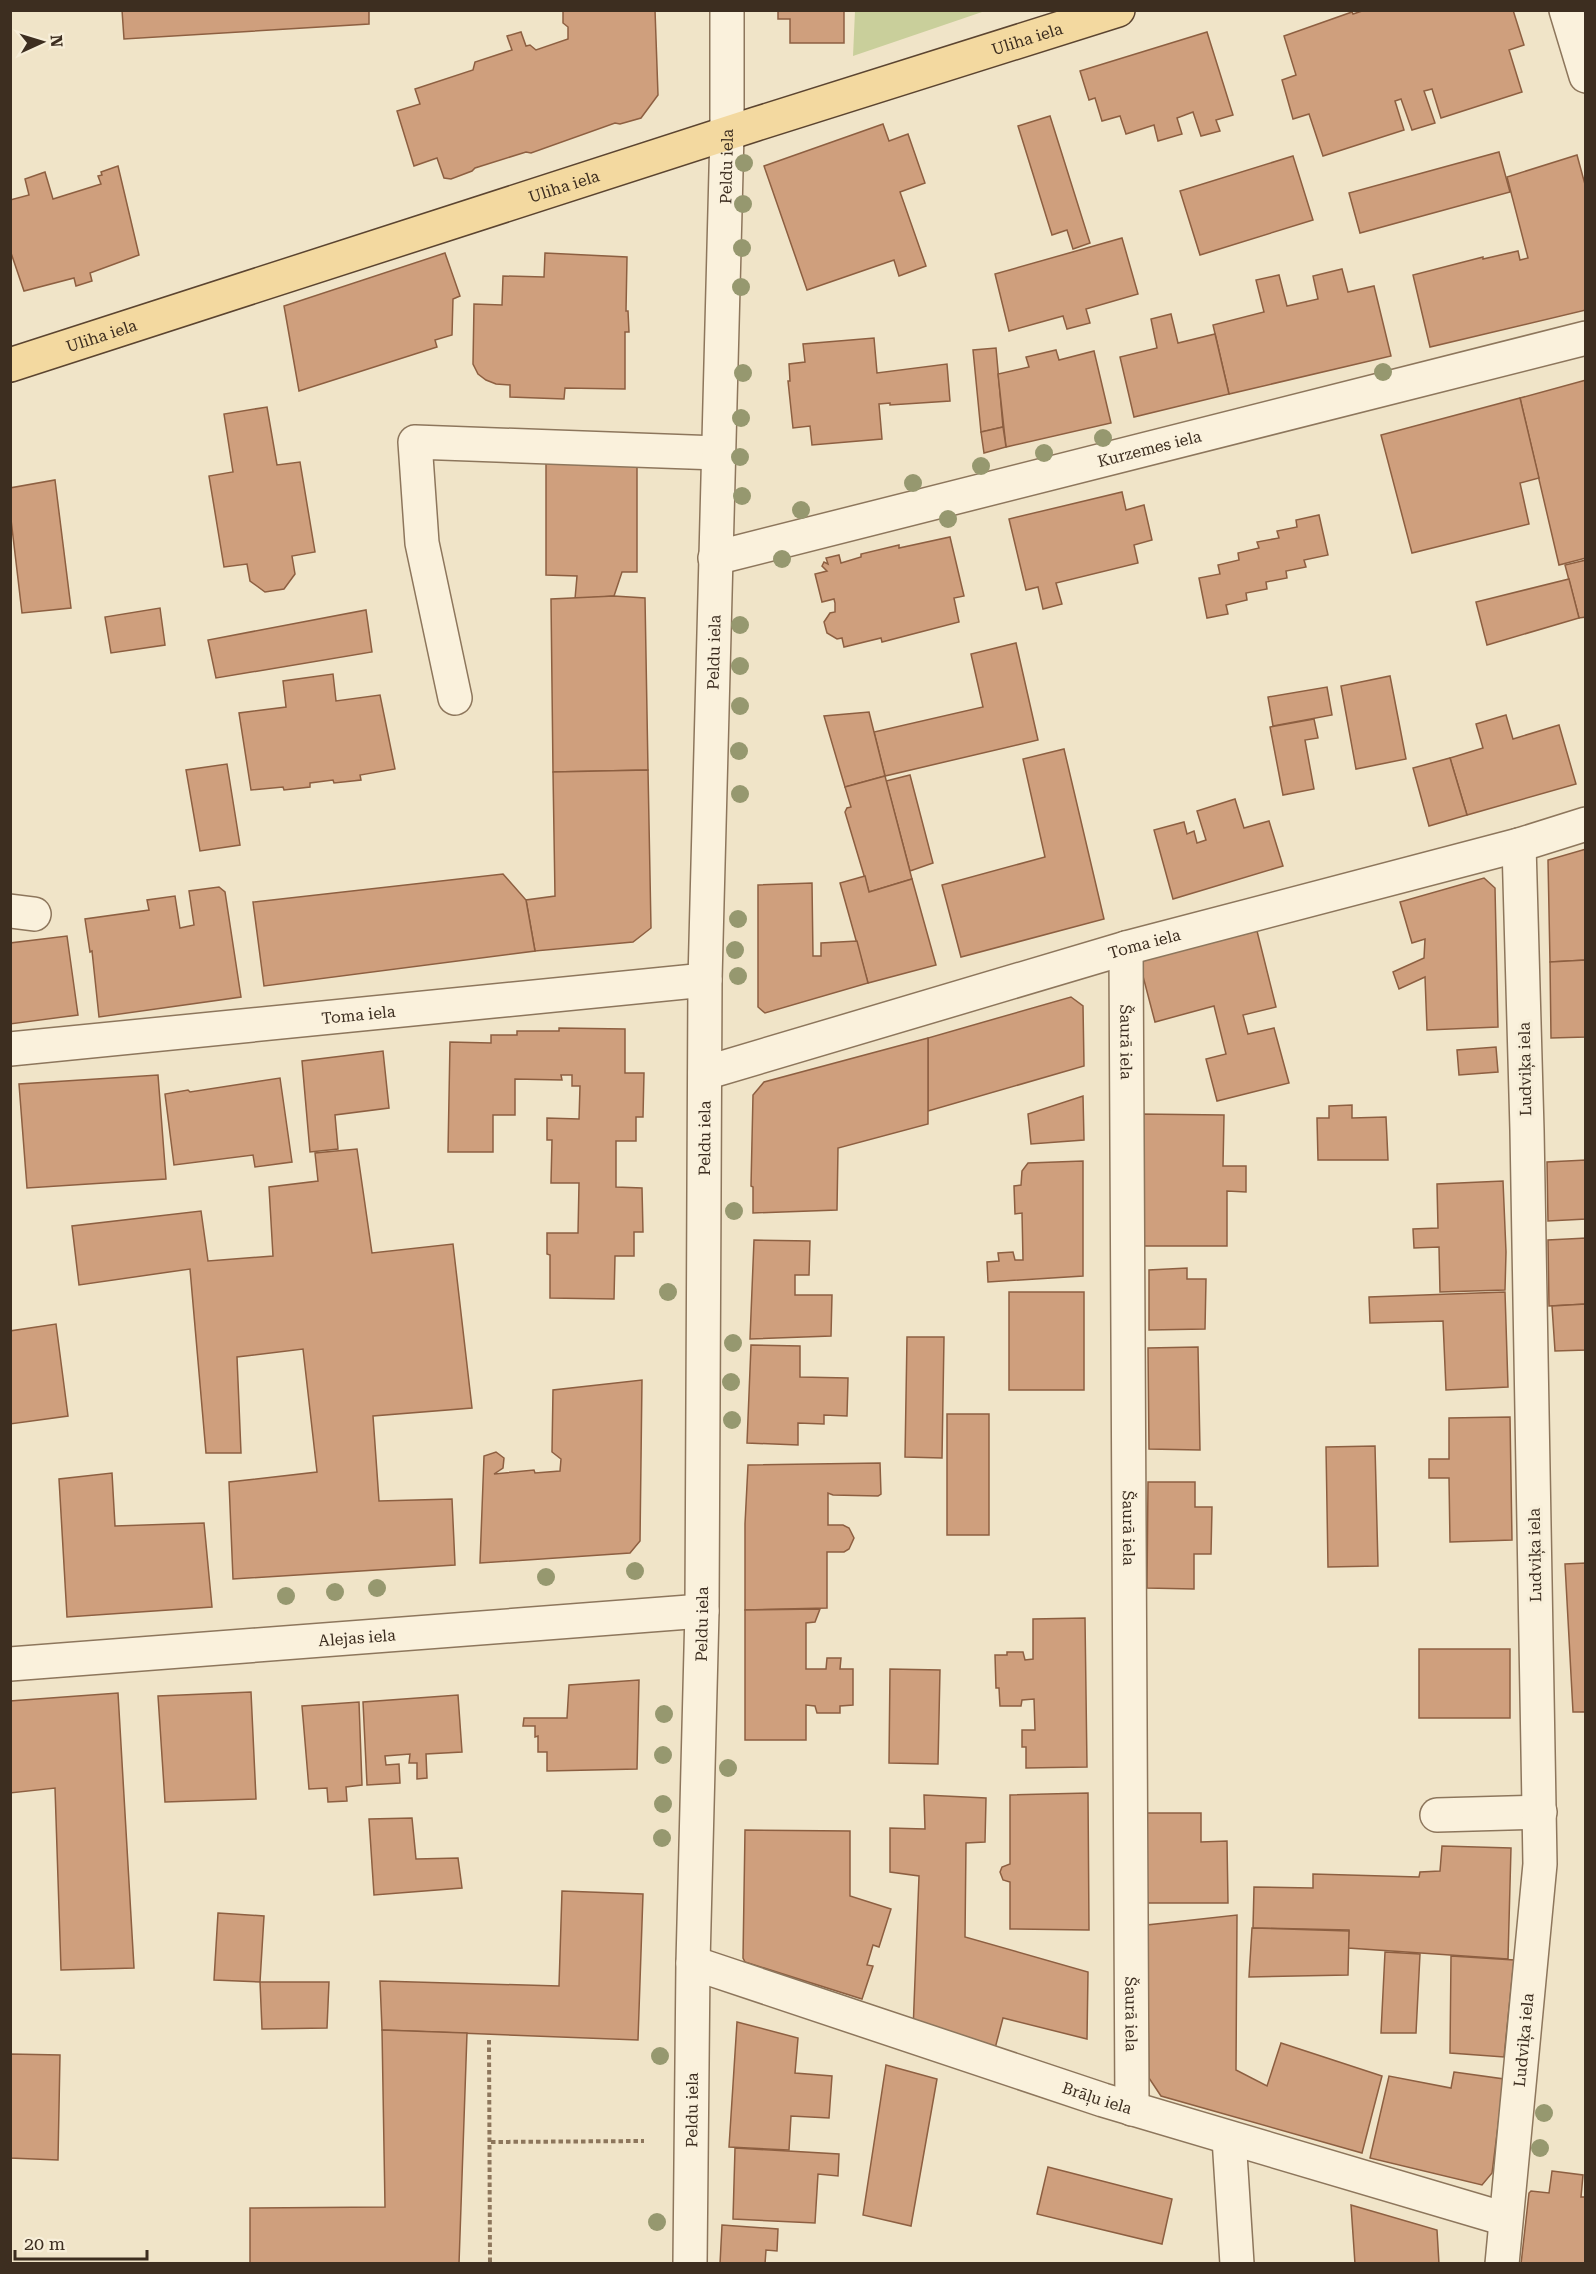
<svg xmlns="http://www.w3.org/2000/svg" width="1596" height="2274" font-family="'Roboto Serif',serif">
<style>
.green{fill:#c9cf9b}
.building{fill:#cf9f7d;stroke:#8d5f41;stroke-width:1.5}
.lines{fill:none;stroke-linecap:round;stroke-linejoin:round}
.minor-casing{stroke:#8d765c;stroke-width:36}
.major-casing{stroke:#5b4430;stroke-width:36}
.path{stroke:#8d765c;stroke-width:4;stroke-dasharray:4.5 3;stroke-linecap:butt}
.minor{stroke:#faf1dc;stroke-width:33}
.major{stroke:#f3d9a0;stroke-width:33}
.tree{fill:#96986f}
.labels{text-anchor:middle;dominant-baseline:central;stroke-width:6;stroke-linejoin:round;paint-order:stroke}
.street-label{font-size:16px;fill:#3d2e20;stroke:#f7eed8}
</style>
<rect width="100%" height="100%" fill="#f0e4c8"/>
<path class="green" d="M855,11v-1l130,1 -132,45z"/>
<g class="building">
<path d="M122,10h247v14l-245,15z"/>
<path d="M563,10h92l3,85 -17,23 -21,6 -5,-1 -84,30 -5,-1 -51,16 -3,3 -21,8 -7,-1 -7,-20 -23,8 -17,-55 23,-7 -5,-15 58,-19 2,-8 37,-12 -5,-14 14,-4 5,14 4,-1 6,5 32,-11v-12l-5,-4z"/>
<path d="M778,10h66v33h-54v-24h-12z"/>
<path d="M1365,10h148l11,35 -15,5 13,42 -81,26 -9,-29 -8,2 11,32 -23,7 -11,-31 -6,2 9,29 -81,26 -14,-42 -16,5 -11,-39 14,-5 -12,-39 68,-24 1,2z"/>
<path d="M1207,32l26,83 -17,5 4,11 -19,5 -8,-24 -16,6 5,16 -24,7 -4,-16 -28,9 -6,-18 -18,5 -7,-23 -6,2 -9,-29z"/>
<path d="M1050,116l40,127 -17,6 -6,-19 -15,5 -34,-109z"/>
<path d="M883,124l6,17 19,-7 17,49 -25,9 26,74 -27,10 -5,-16 -87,30 -43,-124z"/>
<path d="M1499,152l11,40 -150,41 -11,-40z"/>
<path d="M1577,155l9,33v122l-156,37 -17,-72 70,-18v2l35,-8 2,9 8,-2 -21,-81z"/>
<path d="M1293,156l20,64 -113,35 -20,-64z"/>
<path d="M118,166l21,89 -49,18 2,8 -16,5 -2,-8 -50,13 -14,-41v-50l19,-5 -4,-16 20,-7 8,27 48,-15 -3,-8 4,-1 -1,-3z"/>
<path d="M1122,238l16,56 -52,15 4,14 -23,6 -4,-13 -54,15 -14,-57z"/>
<path d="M445,253l15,43 -7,3 -1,36 -17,5 2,7 -138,44 -15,-85z"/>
<path d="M545,253l82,4 -1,54h2l1,21h-4v57l-60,-1 -1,11 -54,-2v-12l-14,-1 -10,-4 -8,-6 -5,-10 1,-60 28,1 1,-29 41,1z"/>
<path d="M1342,269l6,23 26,-6 17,70 -162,38 -16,-69 51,-13 -8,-32 23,-5 8,31 31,-7 -5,-23z"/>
<path d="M1171,314l7,29 37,-9 14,60 -95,23 -14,-60 37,-9 -6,-29z"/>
<path d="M874,338l3,35 70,-9 3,37 -60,4v-2l-11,1 3,35 -70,6 -2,-19 -17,2 -5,-47h2l-1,-17 16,-2 -2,-18z"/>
<path d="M996,348l7,79 -22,5 -8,-82z"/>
<path d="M1056,350l3,10 35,-9 17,72 -105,24 -8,-73 31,-7 -3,-10z"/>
<path d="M1586,380v178l-27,7 -39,-167z"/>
<path d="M1520,398l19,80 -19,5 9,41 -117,29 -31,-118z"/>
<path d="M267,407l10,58 23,-3 15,90 -23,4 3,18 -11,15 -19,3 -15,-11 -3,-17 -23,3 -15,-91 24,-4 -9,-58z"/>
<path d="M1003,427l3,20 -22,6 -3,-21z"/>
<path d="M546,461h91v111h-15l-8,24 -39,3 2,-23 -31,-1z"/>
<path d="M55,480l16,128 -49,5 -12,-102v-23z"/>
<path d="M1122,492l4,18 18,-5 8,35 -18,5 4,18 -82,20 6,21 -19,5 -5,-22 -12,3 -17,-71z"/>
<path d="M1319,515l9,40 -24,5 2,7 -20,4 1,7 -21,4 1,7 -21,4 1,7 -21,5 2,9 -21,4 -8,-40 21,-4 -2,-9 21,-5 -1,-7 21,-5 -2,-6 22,-4 -2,-7 20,-4 -1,-7z"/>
<path d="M950,537l14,59 -10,2 5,24 -77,20 -1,-4 -37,9 -2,-9 -5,1 -10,-6 -3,-11 6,-9 5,-1v-9l-1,-4 -12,3 -7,-28 12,-3 -5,-5 2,-4 4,2 -2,-6 13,-3 2,8 20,-6v-3l38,-9v3z"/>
<path d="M1586,560v57l-7,1 -14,-53z"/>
<path d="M1569,579l10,39 -92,27 -11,-43z"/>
<path d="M614,596l31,2 3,172 -95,2 -2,-173z"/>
<path d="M160,608l5,37 -54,8 -6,-36z"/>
<path d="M366,610l6,42 -156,26 -8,-38z"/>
<path d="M1016,643l22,97 -153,36 -11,-44 109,-25 -12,-53z"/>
<path d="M333,674l3,27 44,-6 15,74 -35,6 1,5 -27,3 -1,-3 -23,3v4l-26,3 -1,-3 -32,3 -12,-77 47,-6 -3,-26z"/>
<path d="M1390,676l16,83 -50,10 -15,-83z"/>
<path d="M1327,687l5,28 -59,11 -5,-29z"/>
<path d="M869,712l16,64 -40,11 -21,-71z"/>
<path d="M1506,715l7,24 46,-14 17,59 -109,31 -17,-57 33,-10 -7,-24z"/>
<path d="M1314,719l4,19 -13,2 9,49 -31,6 -13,-68z"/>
<path d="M1064,749l40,170 -143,38 -19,-72 103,-28 -22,-98z"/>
<path d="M1450,758l17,57 -38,11 -16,-58z"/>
<path d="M227,764l13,81 -40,6 -14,-81z"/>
<path d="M648,770l3,158 -18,14 -98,9 -9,-51 29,-4 -2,-124z"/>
<path d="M910,775l23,88 -23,8 -24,-90z"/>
<path d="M885,776l27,103 -43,13 -24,-80 2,-4 4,-1 -6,-20z"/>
<path d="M1235,799l9,29 25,-7 14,45 -110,33 -19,-69 30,-8 3,12 7,-3 3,12 9,-3 -9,-29z"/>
<path d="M1586,849v111l-36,2 -2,-102z"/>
<path d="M503,874l23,26 9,51 -271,35 -11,-84z"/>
<path d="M865,876l4,16 43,-13 24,86 -68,18 -28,-100z"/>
<path d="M1484,878l11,10 3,139 -71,3 -2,-53 -26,12 -6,-17 31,-14 1,-19 -13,4 -12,-41z"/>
<path d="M812,883l1,73h8v-13l36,-2 11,42 -103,30 -7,-6v-122z"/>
<path d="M219,887l6,5 16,105 -142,20 -7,-66 -2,1 -5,-33 64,-9 -2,-10 28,-4 5,32 14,-3 -5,-34z"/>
<path d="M1257,931l19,76 -33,8 5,19 26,-6 15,55 -72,18 -11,-42 20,-5 -12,-48 -59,16 -16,-61z"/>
<path d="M67,936l11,79 -68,9v-81z"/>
<path d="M1586,960v77l-35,1 -1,-76z"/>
<path d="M1071,997l12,9 1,60 -156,45v-73z"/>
<path d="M559,1028l66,1v44h19l-1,44h-7v24h-20v46l26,1 1,44h-9v24h-19l-1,43 -64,-1v-43l-3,-1v-21h31l1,-50h-28l1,-43h-5v-22l32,1 1,-33h-8v-11h-11l1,5 -47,-1v36h-22v37h-45l2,-110 41,1v-8h26v-4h42z"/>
<path d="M928,1038v86l-90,24 -1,62 -84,3v-26l-2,-1 2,-91 11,-13z"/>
<path d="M1496,1047l2,25 -39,3 -2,-25z"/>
<path d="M383,1051l6,57 -54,7 3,34 -28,3 -8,-91z"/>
<path d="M158,1075l8,104 -139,9 -8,-104z"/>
<path d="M280,1078l12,84 -37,5 -2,-12 -79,10 -9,-71 23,-4 2,2z"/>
<path d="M1083,1096l1,44 -53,4 -3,-30z"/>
<path d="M1352,1105v13l34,-1 2,43h-70l-1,-42h12v-12z"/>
<path d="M1139,1114l85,1 -1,51h23v26l-19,-1v55h-89z"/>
<path d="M357,1149l15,104 81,-9 19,164 -99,8 6,85 73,-2 3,66 -222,14 -4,-97 88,-10 -14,-123 -66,8 4,96h-35l-16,-184 -111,16 -7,-59 129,-15 7,50 65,-5 -4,-69 49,-6 -3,-28z"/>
<path d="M1586,1160v59l-38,2 -1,-59z"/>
<path d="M1083,1161v115l-95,6 -1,-20 12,-1 -1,-8 15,-1 2,8h8l-1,-47 -7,1 -1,-28 7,-1 1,-14 6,-8z"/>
<path d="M1503,1181l3,71 -1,38 -65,2 -1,-45 -25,1 -1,-19 25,-1 -1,-44z"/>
<path d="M1586,1238v66l-37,2 -1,-66z"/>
<path d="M754,1240l56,1 -1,34h-14v20h37l-1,41 -81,3z"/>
<path d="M1187,1268v11h19l-1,50 -56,1v-60z"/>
<rect x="1009" y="1292" width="75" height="98"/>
<path d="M1505,1292l3,95 -62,3 -3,-69 -73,2 -1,-26z"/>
<path d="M1586,1304v46l-31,1 -3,-45z"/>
<path d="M56,1324l12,92 -58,8v-93z"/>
<path d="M907,1337h37l-2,121 -37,-1z"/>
<path d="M751,1345l49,1v31l48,1 -1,38 -23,-1v9l-26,-1v22l-51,-2z"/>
<path d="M1198,1347l2,103 -51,-1 -1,-101z"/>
<path d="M642,1380l-2,161 -10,12 -150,10 4,-107 12,-4 8,6 -1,10 -9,6 40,-4 1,3 25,-2 1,-12 -9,-7 1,-62z"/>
<rect x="947" y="1414" width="42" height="121"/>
<path d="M1510,1417l2,123 -62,2 -1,-64h-20v-19h20v-41z"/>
<path d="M1375,1446l3,120 -50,1 -2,-120z"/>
<path d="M880,1463l1,31 -3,2 -45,-1 -5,-2v32h15l6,3 5,10 -5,11 -5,3h-17v56l-82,2v-86l3,-59z"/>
<path d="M112,1473l3,53 89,-3 8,84 -145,10 -8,-138z"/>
<path d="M1148,1482h47v25h17l-1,47h-17v35l-47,-1z"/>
<path d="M1586,1563v149h-13l-8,-148z"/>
<path d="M820,1609l-5,13 -9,1v46h20l1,-11h14l-1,11h13v36l-13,1v7h-23l-2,-7 -9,-1v35h-61v-130z"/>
<path d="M1085,1618l2,149 -61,1v-21h-4v-17h13l-1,-31 -12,1 -1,6h-21l-1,-18h-3l-1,-33h12v-3h16l2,8 8,-1v-40z"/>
<rect x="1419" y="1649" width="91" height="69"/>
<path d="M890,1669l50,1 -2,94 -49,-1z"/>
<path d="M639,1680l-2,89 -90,2v-19h-9v-16l-3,1v-11h-12l1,-8h43l2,-33z"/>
<path d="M251,1692l5,107 -91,3 -7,-106z"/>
<path d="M118,1693l16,275 -73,2 -6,-182 -45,5v-92z"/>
<path d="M458,1695l4,57 -36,2 1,24 -10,1v-16h-8l1,-9 -25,2 1,9 13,-1 1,19 -33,2 -4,-83z"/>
<path d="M359,1702l3,83 -16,2 1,14 -19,1 -1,-14 -18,1 -7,-83z"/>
<path d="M1088,1793l1,137 -79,-1v-47l-7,-2 -3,-8 2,-5 8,-3v-69z"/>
<path d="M924,1795l62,3 -1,44 -19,1 -1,94 123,35 -1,67 -84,-21 -10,38 -80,-25 6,-155 -29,-4v-44l35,1z"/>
<path d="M1140,1813h61v29l26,-1 1,62h-87z"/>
<path d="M412,1818l4,41 42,-1 4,30 -88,7 -5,-76z"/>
<path d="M745,1830l105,1v65l41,13 -12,38 -6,-2 -6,20 6,1 -11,33 -117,-37 -2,-4z"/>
<path d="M1442,1846l69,2 -3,111 -160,-11 1,-18 -96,-2 1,-41 59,1v-14l106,3 1,-5 20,-1z"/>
<path d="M562,1891l81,3 -5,146 -256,-10 -2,-49 179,5z"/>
<path d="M218,1913l46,3 -4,66 -46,-2z"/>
<path d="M1237,1915l-1,155 31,16 14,-43 101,33 -20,77 -201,-57 -12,-18 -2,-153z"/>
<path d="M1252,1928l97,3 -1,44 -99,2z"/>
<path d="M1385,1952l35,2 -4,79h-35z"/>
<path d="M1451,1956l63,4 -10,97 -54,-4z"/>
<path d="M260,1982h69l-2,46 -65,1z"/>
<path d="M737,2022l61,16 -3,35 37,3 -3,42 -38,-2 -2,34 -60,-3z"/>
<path d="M382,2030l85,3 -8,231h-209v-56l135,-1z"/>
<path d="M10,2054l50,1 -2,105 -48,-2z"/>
<path d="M886,2065l51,14 -26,147 -48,-11z"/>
<path d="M1454,2072l50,7 -12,94 -10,12 -112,-27 19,-82 62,12z"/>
<path d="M735,2148l104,6 -1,22 -20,-2 -3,49 -82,-4z"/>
<path d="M1048,2167l124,32 -10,45 -125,-30z"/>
<path d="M1552,2171l31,4 -2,22h5v67h-65l8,-71 2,-2 18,2z"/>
<path d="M1351,2205l86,25 2,34h-84z"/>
<path d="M722,2225l56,4 -1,22 -11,-1 -1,14h-45z"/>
</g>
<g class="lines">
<defs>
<g id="minor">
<path d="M1566,10l20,66"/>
<path id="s1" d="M715,558l871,-220"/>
<path d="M455,698l-33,-155 -7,-101 303,11"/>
<path d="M10,911l24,3"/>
<path id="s2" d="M1126,948l6,1161"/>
<path id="s3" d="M10,1049l695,-69"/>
<path id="s4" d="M705,1073l421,-125 393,-103 67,-21"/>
<path id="s5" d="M10,1664l692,-53"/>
<path d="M1437,1815l103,-3"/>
<path id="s6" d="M693,1963l410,137 402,119"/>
<path d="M1229,2138l8,126"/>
<path id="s7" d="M690,2264l3,-301 9,-352 3,-631 22,-847v-123"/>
<path id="s8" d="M1502,2264l38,-400 -13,-734 -8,-285"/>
</g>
<g id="major">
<path id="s9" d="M10,365l746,-241 362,-114"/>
</g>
</defs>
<use href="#minor" class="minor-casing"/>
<use href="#major" class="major-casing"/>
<g class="path">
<path d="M489,2040l1,224"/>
<path d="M491,2142l153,-1"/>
</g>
<use href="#minor" class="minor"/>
<use href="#major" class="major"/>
</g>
<g class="tree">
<circle cx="744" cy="163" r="9"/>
<circle cx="743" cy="204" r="9"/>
<circle cx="742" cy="248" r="9"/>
<circle cx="741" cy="287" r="9"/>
<circle cx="1383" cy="372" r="9"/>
<circle cx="743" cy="373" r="9"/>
<circle cx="741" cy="418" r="9"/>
<circle cx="1103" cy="438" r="9"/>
<circle cx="1044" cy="453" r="9"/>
<circle cx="740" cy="457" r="9"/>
<circle cx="981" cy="466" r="9"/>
<circle cx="913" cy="483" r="9"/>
<circle cx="742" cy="496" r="9"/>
<circle cx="801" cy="510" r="9"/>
<circle cx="948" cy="519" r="9"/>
<circle cx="782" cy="559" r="9"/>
<circle cx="740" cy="625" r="9"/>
<circle cx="740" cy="666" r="9"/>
<circle cx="740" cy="706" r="9"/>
<circle cx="739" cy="751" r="9"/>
<circle cx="740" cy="794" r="9"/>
<circle cx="738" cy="919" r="9"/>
<circle cx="735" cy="950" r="9"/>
<circle cx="738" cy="976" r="9"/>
<circle cx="734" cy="1211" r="9"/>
<circle cx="668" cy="1292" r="9"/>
<circle cx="733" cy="1343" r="9"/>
<circle cx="731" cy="1382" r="9"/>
<circle cx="732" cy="1420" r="9"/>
<circle cx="635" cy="1571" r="9"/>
<circle cx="546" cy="1577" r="9"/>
<circle cx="377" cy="1588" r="9"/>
<circle cx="335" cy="1592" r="9"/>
<circle cx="286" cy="1596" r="9"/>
<circle cx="664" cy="1714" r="9"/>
<circle cx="663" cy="1755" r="9"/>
<circle cx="728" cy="1768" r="9"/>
<circle cx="663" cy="1804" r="9"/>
<circle cx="662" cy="1838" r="9"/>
<circle cx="660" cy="2056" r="9"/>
<circle cx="1544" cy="2113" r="9"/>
<circle cx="1540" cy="2148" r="9"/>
<circle cx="657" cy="2222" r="9"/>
</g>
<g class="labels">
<g class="street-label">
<text stroke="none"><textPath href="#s9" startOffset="1068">Uliha iela</textPath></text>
<text stroke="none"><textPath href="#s7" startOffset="2098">Peldu iela</textPath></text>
<text stroke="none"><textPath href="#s9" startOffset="582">Uliha iela</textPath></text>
<text stroke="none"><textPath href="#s9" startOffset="96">Uliha iela</textPath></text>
<text stroke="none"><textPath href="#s1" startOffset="448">Kurzemes iela</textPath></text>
<text stroke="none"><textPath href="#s7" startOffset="1612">Peldu iela</textPath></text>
<text stroke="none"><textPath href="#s4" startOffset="458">Toma iela</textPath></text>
<text stroke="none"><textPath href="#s3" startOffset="350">Toma iela</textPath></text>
<text stroke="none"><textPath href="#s2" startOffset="94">Šaurā iela</textPath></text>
<text transform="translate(1525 1069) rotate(-91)">Ludviķa iela</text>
<text stroke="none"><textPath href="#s7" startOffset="1126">Peldu iela</textPath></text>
<text stroke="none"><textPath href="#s2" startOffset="580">Šaurā iela</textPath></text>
<text transform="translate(1535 1555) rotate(-91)">Ludviķa iela</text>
<text stroke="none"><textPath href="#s7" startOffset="640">Peldu iela</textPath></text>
<text stroke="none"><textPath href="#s5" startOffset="348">Alejas iela</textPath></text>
<text stroke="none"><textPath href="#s2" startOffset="1066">Šaurā iela</textPath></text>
<text stroke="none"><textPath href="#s8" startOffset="225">Ludviķa iela</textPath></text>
<text stroke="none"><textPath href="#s6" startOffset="426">Brāļu iela</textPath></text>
<text stroke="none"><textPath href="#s7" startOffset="154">Peldu iela</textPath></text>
</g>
</g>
<rect width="1596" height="2274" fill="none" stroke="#3d2e20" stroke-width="24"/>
<g transform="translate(42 42) rotate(86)" stroke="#f7eed8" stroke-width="4.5" paint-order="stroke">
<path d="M0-4.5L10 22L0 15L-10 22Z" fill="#3d2e20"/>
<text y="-9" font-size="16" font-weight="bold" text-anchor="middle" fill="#3d2e20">N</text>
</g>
<path d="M15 2250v9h132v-9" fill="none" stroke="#3d2e20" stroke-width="3"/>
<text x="24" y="2250" font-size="18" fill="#3d2e20" stroke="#f7eed8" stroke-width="4.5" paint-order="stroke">20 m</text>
</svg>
